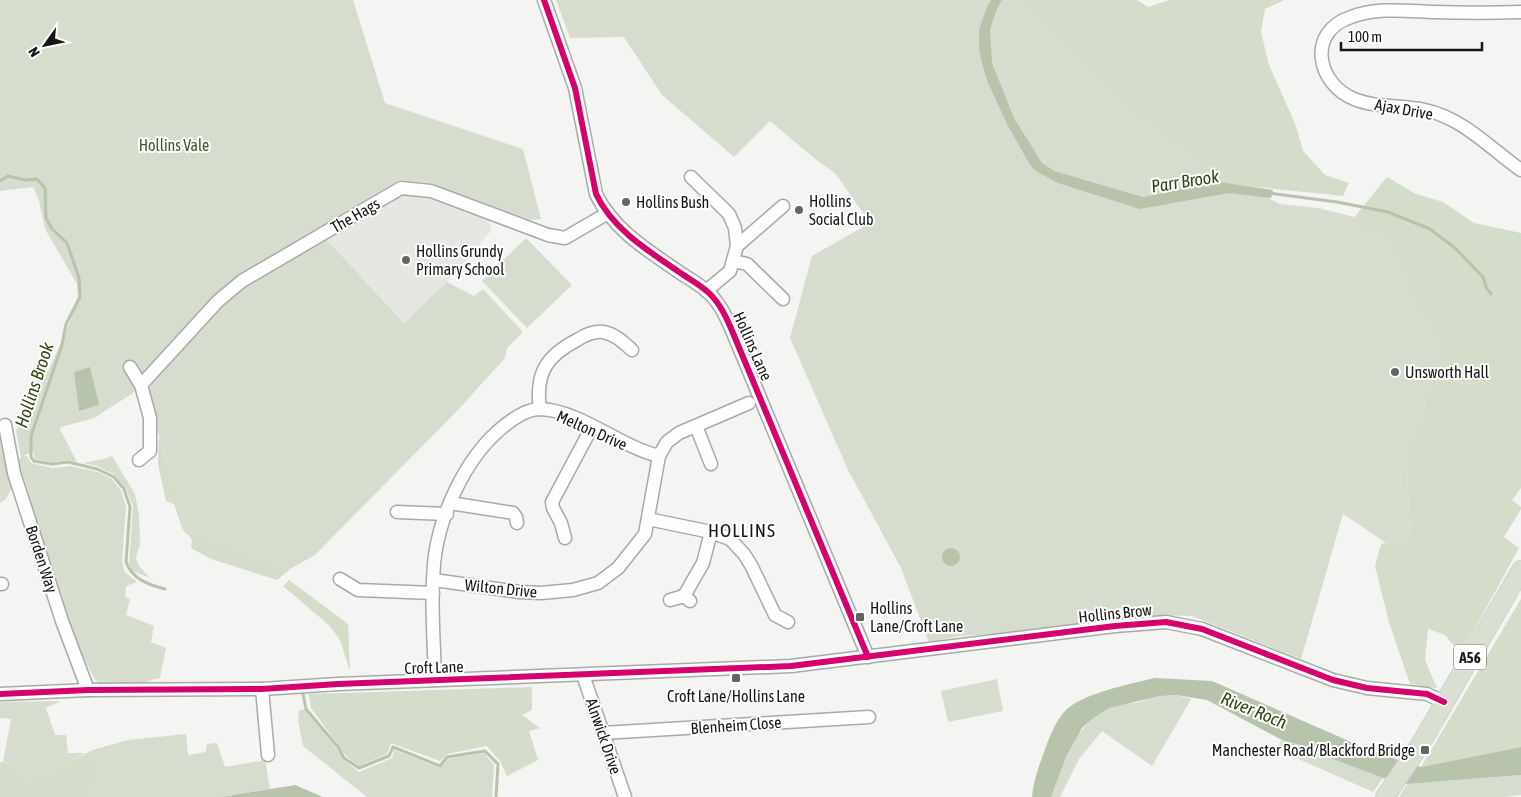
<svg xmlns="http://www.w3.org/2000/svg" width="1521" height="797" font-family="'Asap Condensed',sans-serif">
<style>
.built{fill:#e5e8e2}
.green{fill:#d6ddce}
.forest{fill:#d4dcca}
.water{fill:#b8c3ac}
.lines{fill:none;stroke-linecap:round;stroke-linejoin:round}
.stream{stroke:#b8c3ac;stroke-width:3}
.minor-casing{stroke:#a8a9a8;stroke-width:15}
.highway-casing{stroke:#d1d1d1;stroke-width:20}
.minor{stroke:#fdfdfd;stroke-width:12}
.highway{stroke:#dae0d1;stroke-width:18}
.cycleway-casing{stroke:#fff;stroke-width:9}
.cycleway{stroke:#d6006c;stroke-width:6}
.poi-dot{fill:#636463;stroke:#fff;stroke-width:2}
.labels{text-anchor:middle;dominant-baseline:central;stroke-width:4;stroke-linejoin:round;paint-order:stroke}
.shield{fill:#fff;stroke:#5b5c5b;stroke-width:1}
.shield-label{font-size:15px;font-weight:bold;fill:#151615}
.street-label{font-size:16px;fill:#151615;stroke:#fff}
.park-label{font-size:16px;fill:#425624;stroke:#fff}
.poi-label{font-size:16px;fill:#151615;stroke:#fff;text-anchor:start}
.water-label{font-size:18px;font-style:italic;fill:#314411;stroke:#fff}
.quarter-label{font-size:19px;letter-spacing:1px;fill:#151615;stroke:#fff}
</style>
<rect width="100%" height="100%" fill="#f4f4f3"/>
<path class="built" d="M401,194l21,2 68,25 1,10 -44,51 -42,42 -80,-86z"/>
<g class="green">
<path d="M0,0h353l32,103 138,46 18,70 -19,2 -90,-38 -33,-3 -162,96 -24,21 -65,72 -15,24 -39,25 -33,9 -1,2 17,33 -10,-2 -16,2 -16,-3 -2,-7 -10,4h4l4,7 22,5 17,-2 28,6 14,7 9,12 5,15 -4,56 3,10 12,10 -11,4 -1,11 5,2 -4,16 28,11 -3,16 15,6 -6,30 -6,1 -12,5h-43l-5,-6 -23,-45 -41,-125 -2,-18 -10,-29 3,-4 -5,-26 26,-62 6,2 17,-37 13,-37 -1,-13 -32,-55 -6,-28 -6,-14 -33,4z"/>
<path d="M556,0h460l98,99 91,68 75,37 38,4 37,9 27,20 20,32 7,29 23,19 11,47 -19,32 1,14 -19,34 4,94 -24,5 -43,-29 -42,145 -109,-43 -38,-1 -162,19 -32,2 -31,6 -28,-74 -53,-98 -58,-132 22,-82 58,-33 -35,-50 -15,-10 -50,-42 -36,36 -72,-62 -38,-58 -54,1z"/>
<path d="M325,238l79,85 43,-41 27,14 9,-7 40,43 -16,16 -2,10 -48,53 -142,144 -25,14 -104,-39 -38,-133 4,-17 45,-50 34,-32 29,-22z"/>
<path d="M526,238l46,47 -45,43 -45,-47z"/>
<path d="M0,434l13,52 -7,13 -6,4z"/>
<path d="M112,456l23,38 4,21 1,29 -4,14 3,8 11,12 -19,-8 -2,-7 4,-57 -7,-17 -11,-14 -18,-9 -14,-3 25,-5z"/>
<path d="M997,679l6,32 -55,11 -7,-31z"/>
<path d="M1176,695l15,4 -39,67 -50,-35 -23,28 -19,38h-9c13,-33 23,-72 57,-89 9,-4 18,-4 27,-5 8,-2 17,-6 26,-7 5,-1 10,0 15,-1z"/>
<path d="M61,701l-15,7 9,27h11l2,18h17l-18,11 -39,17 -16,-18 -9,-1 8,-43 -11,-1v-16z"/>
<path d="M305,709l31,39 7,11 16,13 33,-14 2,-8 46,18 7,-9 37,-6 10,12 -2,32h-125l-64,-51 -5,-26 1,-9z"/>
<path d="M186,734l2,21 18,-3 1,-8 10,-1 8,24 40,-7 5,29 -49,8h-135l11,-25 -5,-22 36,-10z"/>
<path d="M1282,740l18,5 22,10 61,23 -10,14 -97,-43z"/>
<path d="M1521,775v20l-17,2h-105l8,-13z"/>
</g>
<g class="forest">
<path d="M1016,0h121l11,7 21,-7h115l-19,9 -4,23 8,33 27,61 7,25 22,24 24,8 -6,13 -115,-12 -35,6 12,-23 -91,-68z"/>
<path d="M1387,177l29,17 27,8 31,21 47,10v255l-9,12 9,7v2l-17,28 15,11 -58,106 -16,-19 -17,-6 -3,31 12,28 -27,-4 -21,-62 -14,-56 6,-22 29,-6 -4,-94 19,-34 -1,-14 19,-32 -11,-46 -23,-20 -7,-29 -20,-32 -28,-19z"/>
<path d="M159,436l27,94 104,39 -13,11 -66,-21 -20,-11 1,-9 -9,-9 -9,-26 -8,-3 -8,-37z"/>
<path d="M289,580l59,44 2,47 -10,-31 -11,-15 -46,-39z"/>
<path d="M1521,599v148l-100,20z"/>
<path d="M532,687v23l-10,5 18,13 -11,3 9,29 -31,16 -7,-15 -13,-15 -40,8 -7,7 -49,-18 -4,11 -28,12 -13,-10 -35,-48 -2,-14z"/>
<path d="M92,750l5,22 -11,25h-86v-35l12,1 16,18 39,-17z"/>
</g>
<g class="water">
<path d="M991,0h11l-5,9 -7,20 2,34 22,55 28,45 12,8 89,26 76,-15 54,8 -2,8 -42,-5 -89,16 -82,-26 -22,-12 -6,-6 -23,-41 -19,-41 -5,-16 -4,-17v-21l9,-24z"/>
<path d="M90,367l9,38 -20,6 -5,-39z"/>
<circle cx="951" cy="557" r="9"/>
<path d="M1155,678l57,3 162,71 47,15 100,-20v28l-114,9 -24,-6 -61,-23 -22,-10 -18,-5 -75,-40 -31,-5 -16,1 -51,12 -17,11 -10,9 -15,27 -16,42h-19c1,-15 7,-31 12,-45 5,-14 11,-30 21,-41 15,-17 68,-28 90,-33z"/>
<path d="M295,785l28,12h-102z"/>
</g>
<g class="lines">
<g class="stream">
<path d="M0,181l8,-5 17,4 12,-1 8,9 1,30 6,11 15,14 12,35 1,19 -14,27 -4,21 -31,91v21l3,4 18,3 16,-2 29,7 17,8 10,12 6,18 -4,55c6,17 23,23 39,27"/>
<path d="M1268,193l69,9 51,10 42,17 25,19 28,29 3,10 5,7"/>
<path d="M303,694l3,15 32,38 6,11 15,10 30,-12 4,-9 47,19 7,-9 38,-6 13,13 -2,33"/>
</g>
<defs>
<g id="minor">
<path d="M544,0l31,88 21,106c17,36 54,58 86,80 9,6 20,12 28,20 11,11 17,25 23,39l135,324"/>
<path d="M1521,12c-29,1 -58,1 -87,0 -28,-1 -57,-5 -83,5 -45,15 -34,67 3,82 22,9 48,6 71,11 38,8 66,39 96,60"/>
<path d="M691,177l38,37 6,14 2,18"/>
<path d="M733,261l14,3 36,35"/>
<path d="M706,291l24,-20 7,-25 46,-40"/>
<path d="M130,367l11,18 9,33v33l-11,9"/>
<path d="M141,385l77,-84 24,-20 159,-93 30,3 117,44 17,3 43,-25"/>
<path d="M540,409c-5,-35 6,-53 37,-69 8,-5 16,-9 26,-8 12,2 20,10 29,18"/>
<path d="M5,425l9,48 48,148 26,69"/>
<path d="M696,426l15,38"/>
<path d="M450,503l63,10 3,4 1,6"/>
<path d="M397,512l50,2"/>
<path d="M648,519l63,13 19,7 14,15 7,11 24,50 13,7"/>
<path d="M565,538l-4,-15 -8,-15 -1,-6 40,-75"/>
<path d="M340,579l18,11 75,3"/>
<path d="M434,580l85,12 22,1 32,-3 25,-7 20,-15 27,-34 14,-78"/>
<path d="M0,584h2"/>
<path d="M670,600l14,-4"/>
<path d="M690,601l-6,-5 19,-33 8,-31"/>
<path d="M583,675l42,122"/>
<path d="M435,680c-1,-41 -5,-84 0,-125 6,-42 30,-94 62,-123 10,-9 28,-23 43,-23 42,2 78,37 119,47l8,-14 12,-9 70,-30"/>
<path d="M262,689l6,66"/>
<path d="M0,694l88,-4 174,-1 76,-5 453,-18 324,-40 51,-4 36,7 131,51 34,8 60,6 17,8"/>
<path d="M603,733l266,-16"/>
</g>
<path id="highway" d="M1385,797l35,-52 101,-175"/>
</defs>
<use href="#minor" class="minor-casing"/>
<use href="#highway" class="highway-casing"/>
<use href="#minor" class="minor"/>
<use href="#highway" class="highway"/>
<defs>
<g id="cycleway">
<path d="M544,0l31,88 21,106c17,36 54,58 86,80 9,6 20,12 28,20 11,11 17,25 23,39l135,324"/>
<path d="M0,694l88,-4 174,-1 76,-5 453,-18 324,-40 51,-4 36,7 131,51 34,8 60,6 17,8"/>
</g>
</defs>
<use href="#cycleway" class="cycleway-casing"/>
<use href="#cycleway" class="cycleway"/>
</g>
<g class="poi-dot">
<circle cx="626" cy="202" r="5"/>
<circle cx="799" cy="210" r="5"/>
<circle cx="406" cy="260" r="5"/>
<circle cx="1395" cy="372" r="5"/>
<rect x="855" y="612" width="10" height="10" rx="2.5"/>
<rect x="731" y="673" width="10" height="10" rx="2.5"/>
<rect x="1420" y="745" width="10" height="10" rx="2.5"/>
</g>
<g class="labels">
<rect class="shield" x="1454" y="644.5" width="32" height="25" rx="4"/>
<g class="shield-label">
<text x="1470" y="657">A56</text>
</g>
<g class="street-label">
<text transform="translate(1404 109) rotate(10)">Ajax Drive</text>
<text transform="translate(355 215) rotate(-30)">The Hags</text>
<text transform="translate(753 346) rotate(66)">Hollins Lane</text>
<text transform="translate(592 430) rotate(24)">Melton Drive</text>
<text transform="translate(42 559) rotate(72)">Borden Way</text>
<text transform="translate(501 588) rotate(6)">Wilton Drive</text>
<text transform="translate(1115 613) rotate(-6)">Hollins Brow</text>
<text transform="translate(434 667) rotate(-2)">Croft Lane</text>
<text transform="translate(736 725) rotate(-4)">Blenheim Close</text>
<text transform="translate(604 736) rotate(71)">Alnwick Drive</text>
</g>
<g class="park-label">
<text x="174" y="145">Hollins Vale</text>
</g>
<g class="poi-label">
<text x="809" y="201">Hollins<tspan x="809" dy="18">Social Club</tspan></text>
<text x="636" y="202">Hollins Bush</text>
<text x="416" y="251">Hollins Grundy<tspan x="416" dy="18">Primary School</tspan></text>
<text x="1405" y="372">Unsworth Hall</text>
<text x="870" y="608">Hollins<tspan x="870" dy="18">Lane/Croft Lane</tspan></text>
<text x="736" y="696" text-anchor="middle">Croft Lane/Hollins Lane</text>
<text x="1415" y="750" text-anchor="end">Manchester Road/Blackford Bridge</text>
</g>
<g class="water-label">
<text transform="translate(1185 181) rotate(-9)">Parr Brook</text>
<text transform="translate(34 385) rotate(-72)">Hollins Brook</text>
<text transform="translate(1254 710) rotate(22)">River Roch</text>
</g>
<g class="quarter-label">
<text x="742" y="530">HOLLINS</text>
</g>
</g>
<g transform="translate(45 45) rotate(237)" stroke="#ffffff" stroke-width="4" paint-order="stroke">
<path d="M0-4L9 19L0 12L-9 19Z" fill="#151615"/>
<text y="-8" font-size="14" font-weight="bold" text-anchor="middle" fill="#151615">N</text>
</g>
<path d="M1341 42v8h141v-8" fill="none" stroke="#151615" stroke-width="2.5"/>
<text x="1348" y="42" font-size="15" fill="#151615" stroke="#ffffff" stroke-width="4" paint-order="stroke">100 m</text>
</svg>
